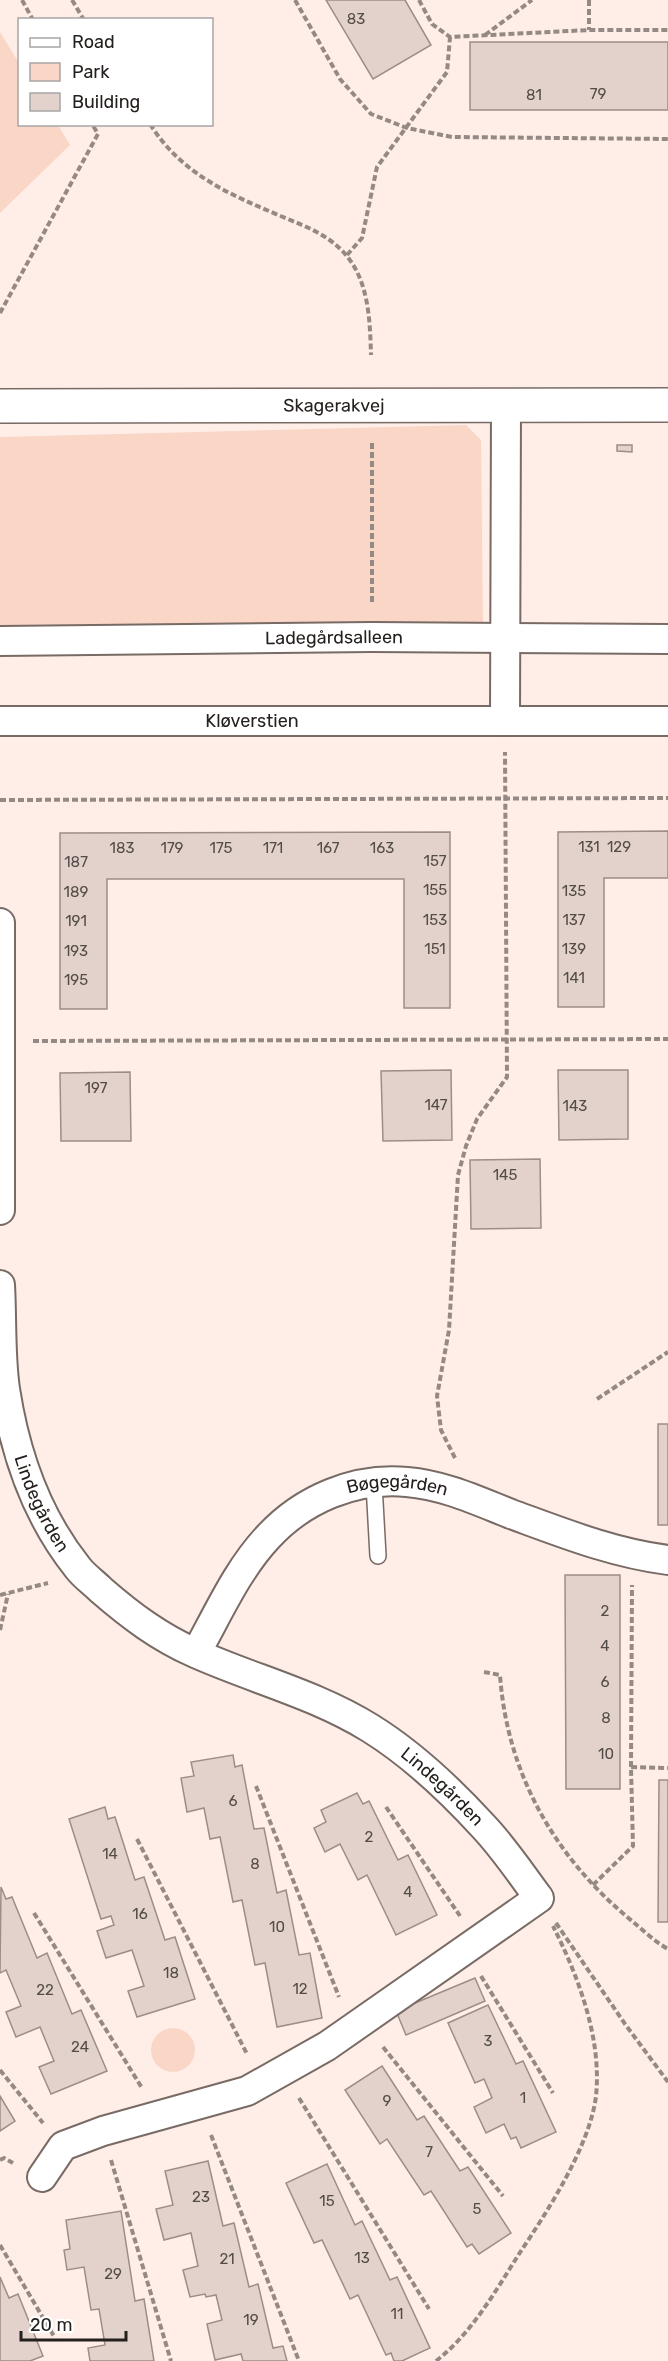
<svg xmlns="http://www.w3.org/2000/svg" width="668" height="2361" font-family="Rubik,sans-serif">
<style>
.green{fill:#fad6c7}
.building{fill:#e2d2cb;stroke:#9c8d87;stroke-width:1.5}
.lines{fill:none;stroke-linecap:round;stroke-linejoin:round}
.lane-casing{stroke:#786a64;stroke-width:18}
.street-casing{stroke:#786a64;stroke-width:32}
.secondary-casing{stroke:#786a64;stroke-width:36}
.path{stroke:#958985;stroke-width:4;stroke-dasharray:6 3;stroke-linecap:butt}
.lane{stroke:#fff;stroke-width:15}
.street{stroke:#fff;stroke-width:28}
.secondary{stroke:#fff;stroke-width:33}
.labels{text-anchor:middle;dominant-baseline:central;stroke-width:5;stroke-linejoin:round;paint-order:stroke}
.number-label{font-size:15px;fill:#544c48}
.street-label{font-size:18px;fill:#25201d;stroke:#fff}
</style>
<rect width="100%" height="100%" fill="#ffeee8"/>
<g class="green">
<path d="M0,32l19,31 1,61 38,1 12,20 -70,68z"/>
<path d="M466,425l15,15 2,185 -483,1v-189z"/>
<circle cx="173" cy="2050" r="22"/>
</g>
<g class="building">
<path d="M326,0h79l26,45 -58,34z"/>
<rect x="470" y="42" width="198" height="68"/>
<path d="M617,445h15v7l-15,-1z"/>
<path d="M668,831v47h-64v129h-46v-175z"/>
<path d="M450,832v176h-46v-129h-297v130h-47v-176z"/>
<path d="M451,1070l1,70 -69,1 -2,-70z"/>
<path d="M558,1070h70v69l-69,1z"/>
<path d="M130,1072l1,69h-70l-1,-68z"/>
<path d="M540,1159l1,69 -70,1 -1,-69z"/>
<rect x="658" y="1424" width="10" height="101"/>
<path d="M565,1575h55v214h-54z"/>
<path d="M233,1755l2,12 7,-2 12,64 10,-1 13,65 9,-3 13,65 11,-2 12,65 -45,9 -12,-64 -10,2 -13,-65 -9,2 -13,-65 -10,2 -6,-31 -17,4 -6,-34 13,-2 -3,-14z"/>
<path d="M659,1780h9v142h-10z"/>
<path d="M357,1793l6,11 6,-3 29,59 10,-5 29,60 -41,20 -29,-60 -9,5 -18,-36 -15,8 -11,-24 12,-6 -5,-12z"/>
<path d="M105,1807l3,12 7,-2 20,63 9,-3 21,63 10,-3 20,62 -58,18 -9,-26 16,-5 -12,-36 -26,8 -9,-27 17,-6 -3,-9 -10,3 -32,-100z"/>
<path d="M1,1887l5,12 6,-2 25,61 10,-5 25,61 9,-4 26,61 -56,23 -12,-27 15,-6 -14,-34 -24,10 -10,-25 15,-6 -15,-36 -6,3z"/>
<path d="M475,1978l10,23 -79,34 -10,-24z"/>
<path d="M488,2005l28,59 7,-3 33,71 -35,16 -5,-11 -5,2 -7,-15 -18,9 -12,-26 18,-9 -8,-19 -9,4 -27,-60z"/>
<path d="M382,2066l35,54 7,-4 36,55 8,-4 43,66 -32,21 -7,-10 -5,3 -36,-56 -7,4 -37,-56 -7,5 -35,-54z"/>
<path d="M0,2096l15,25 -15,10z"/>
<path d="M208,2161l15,65 11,-3 15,64 9,-3 15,64 10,-2 4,15h-44l-2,-7 -26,6 -8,-36 15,-4 -6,-25 -10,2 -1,-3 -15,3 -7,-27 15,-4 -7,-33 -27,7 -8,-31 17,-4 -8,-34z"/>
<path d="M327,2164l28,61 7,-4 28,59 7,-3 33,71 -28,13h-8l-3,-8 -5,2 -28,-60 -8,4 -28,-59 -8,3 -28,-60z"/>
<path d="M121,2211l14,90 9,-2 10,62h-64l-2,-13 17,-3 -6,-36 -8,1 -7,-43 -17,3 -3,-20 6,-1 -4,-29z"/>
<path d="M0,2277l9,21 9,-4 25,62 -13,5h-30z"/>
</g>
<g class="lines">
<defs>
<path id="lane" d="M374,1484l4,72"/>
<g id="street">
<path id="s1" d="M0,641l372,-4 296,2"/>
<path id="s2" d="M0,721h668"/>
<path d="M505,721l1,-315"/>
<path d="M0,923v287"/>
<path id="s3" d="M0,1285c2,34 0,70 5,104 10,65 32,128 73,179 6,8 16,15 23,22 30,26 58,47 94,63 58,26 120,41 175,75 42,26 80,62 113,98 21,22 38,48 56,72l-212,148 -80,45 -144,40 -40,15 -21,31"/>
<path id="s4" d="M196,1653c22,-39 41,-83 72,-116 35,-38 87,-60 139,-55 37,3 71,19 104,32 52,19 102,39 157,46"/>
</g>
<g id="secondary">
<path id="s5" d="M0,406l668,-1"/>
</g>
</defs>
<use href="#lane" class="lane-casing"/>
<use href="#street" class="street-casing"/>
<use href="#secondary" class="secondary-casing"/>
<g class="path">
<path d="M22,0l11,20"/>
<path d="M72,0l12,20"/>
<path d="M295,0l45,79 31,35 36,14 45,9 216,2"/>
<path d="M419,0l13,24 18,13 139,-7h79"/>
<path d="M589,0v30"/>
<path d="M485,35l47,-35"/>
<path d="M150,124c32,51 81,71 133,93 24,10 46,18 63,38 23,27 24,66 25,100"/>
<path d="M347,255l15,-17 15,-71 70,-95 3,-35"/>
<path d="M0,313l98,-179 -6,-10"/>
<path d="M372,443v162"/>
<path d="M0,800l668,-2"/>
<path d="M33,1041l635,-2"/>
<path d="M597,1399l71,-47"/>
<path d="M455,1458l-14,-28 -4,-34 12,-66 9,-155 8,-29 11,-27 30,-42 -2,-325"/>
<path d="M0,1595l48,-12"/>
<path d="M0,1630l8,-36"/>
<path d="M484,1672l16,3c7,99 55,183 132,246 11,9 23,21 36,28"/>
<path d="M631,1767l1,-182"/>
<path d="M256,1786l83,211"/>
<path d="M386,1807l74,109"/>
<path d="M137,1839l110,215"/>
<path d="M593,1885l40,-39 -2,-79 37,1"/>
<path d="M34,1913l108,175"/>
<path d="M556,1923l69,101 43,58"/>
<path d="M481,1976l72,117"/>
<path d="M383,2047l120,149"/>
<path d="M0,2070l43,53"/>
<path d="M299,2098l130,211"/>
<path d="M211,2135l88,226"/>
<path d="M0,2160l4,-2 9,5"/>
<path d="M111,2160l60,201"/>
<path d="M0,2245l55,93"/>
<path d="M436,2361c35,-27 59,-69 83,-107 28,-42 71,-108 77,-158 6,-58 -18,-120 -43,-170"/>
</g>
<use href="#lane" class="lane"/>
<use href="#street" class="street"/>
<use href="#secondary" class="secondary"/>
</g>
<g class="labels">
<g class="number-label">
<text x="356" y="19">83</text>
<text x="598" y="94">79</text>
<text x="534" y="95">81</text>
<text x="589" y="847">131</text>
<text x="619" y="847">129</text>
<text x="122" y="848">183</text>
<text x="172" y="848">179</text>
<text x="221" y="848">175</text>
<text x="273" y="848">171</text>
<text x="328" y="848">167</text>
<text x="382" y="848">163</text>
<text x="435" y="861">157</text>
<text x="76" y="862">187</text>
<text x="435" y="890">155</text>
<text x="574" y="891">135</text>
<text x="76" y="892">189</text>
<text x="435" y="920">153</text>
<text x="574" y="920">137</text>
<text x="76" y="921">191</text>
<text x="435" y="949">151</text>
<text x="574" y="949">139</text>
<text x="76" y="951">193</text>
<text x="574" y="978">141</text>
<text x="76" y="980">195</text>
<text x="96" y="1088">197</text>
<text x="436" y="1105">147</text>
<text x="575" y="1106">143</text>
<text x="505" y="1175">145</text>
<text x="605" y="1611">2</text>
<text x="605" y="1646">4</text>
<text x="605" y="1682">6</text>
<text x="606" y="1718">8</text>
<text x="606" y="1754">10</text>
<text x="233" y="1801">6</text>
<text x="369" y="1837">2</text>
<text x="110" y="1854">14</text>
<text x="255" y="1864">8</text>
<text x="408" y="1892">4</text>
<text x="140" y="1914">16</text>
<text x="277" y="1927">10</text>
<text x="171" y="1973">18</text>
<text x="300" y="1989">12</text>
<text x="45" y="1990">22</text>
<text x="488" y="2041">3</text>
<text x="80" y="2047">24</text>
<text x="523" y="2098">1</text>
<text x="387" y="2101">9</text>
<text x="429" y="2152">7</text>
<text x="201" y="2197">23</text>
<text x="327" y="2201">15</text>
<text x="477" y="2209">5</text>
<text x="362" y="2258">13</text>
<text x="227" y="2259">21</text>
<text x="113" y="2274">29</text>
<text x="397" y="2314">11</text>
<text x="251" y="2320">19</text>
</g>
<g class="street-label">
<text stroke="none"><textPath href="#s5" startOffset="334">Skagerakvej</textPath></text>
<text stroke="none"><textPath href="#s1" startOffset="334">Ladegårdsalleen</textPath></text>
<text stroke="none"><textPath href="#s2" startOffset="252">Kløverstien</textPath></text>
<text stroke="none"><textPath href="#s4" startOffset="282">Bøgegården</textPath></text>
<text stroke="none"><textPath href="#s3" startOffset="225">Lindegården</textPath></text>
<text stroke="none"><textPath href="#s3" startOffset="729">Lindegården</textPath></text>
</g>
</g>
<rect x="18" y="18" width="195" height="108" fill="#ffffff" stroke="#a8a6a5" stroke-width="1.5"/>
<rect x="30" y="38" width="30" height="9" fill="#ffffff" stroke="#a8a6a5" stroke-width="1.5"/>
<text x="72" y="48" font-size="18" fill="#25201d">Road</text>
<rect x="30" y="63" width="30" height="18" fill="#fad6c7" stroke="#a8a6a5" stroke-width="1.5"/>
<text x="72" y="78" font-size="18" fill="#25201d">Park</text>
<rect x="30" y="93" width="30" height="18" fill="#e2d2cb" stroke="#a8a6a5" stroke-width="1.5"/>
<text x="72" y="108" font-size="18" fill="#25201d">Building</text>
<path d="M21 2331v9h105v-9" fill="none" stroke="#25201d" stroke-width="3"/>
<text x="30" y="2331" font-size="18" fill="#25201d" stroke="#ffffff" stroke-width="4.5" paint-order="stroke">20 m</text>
</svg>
